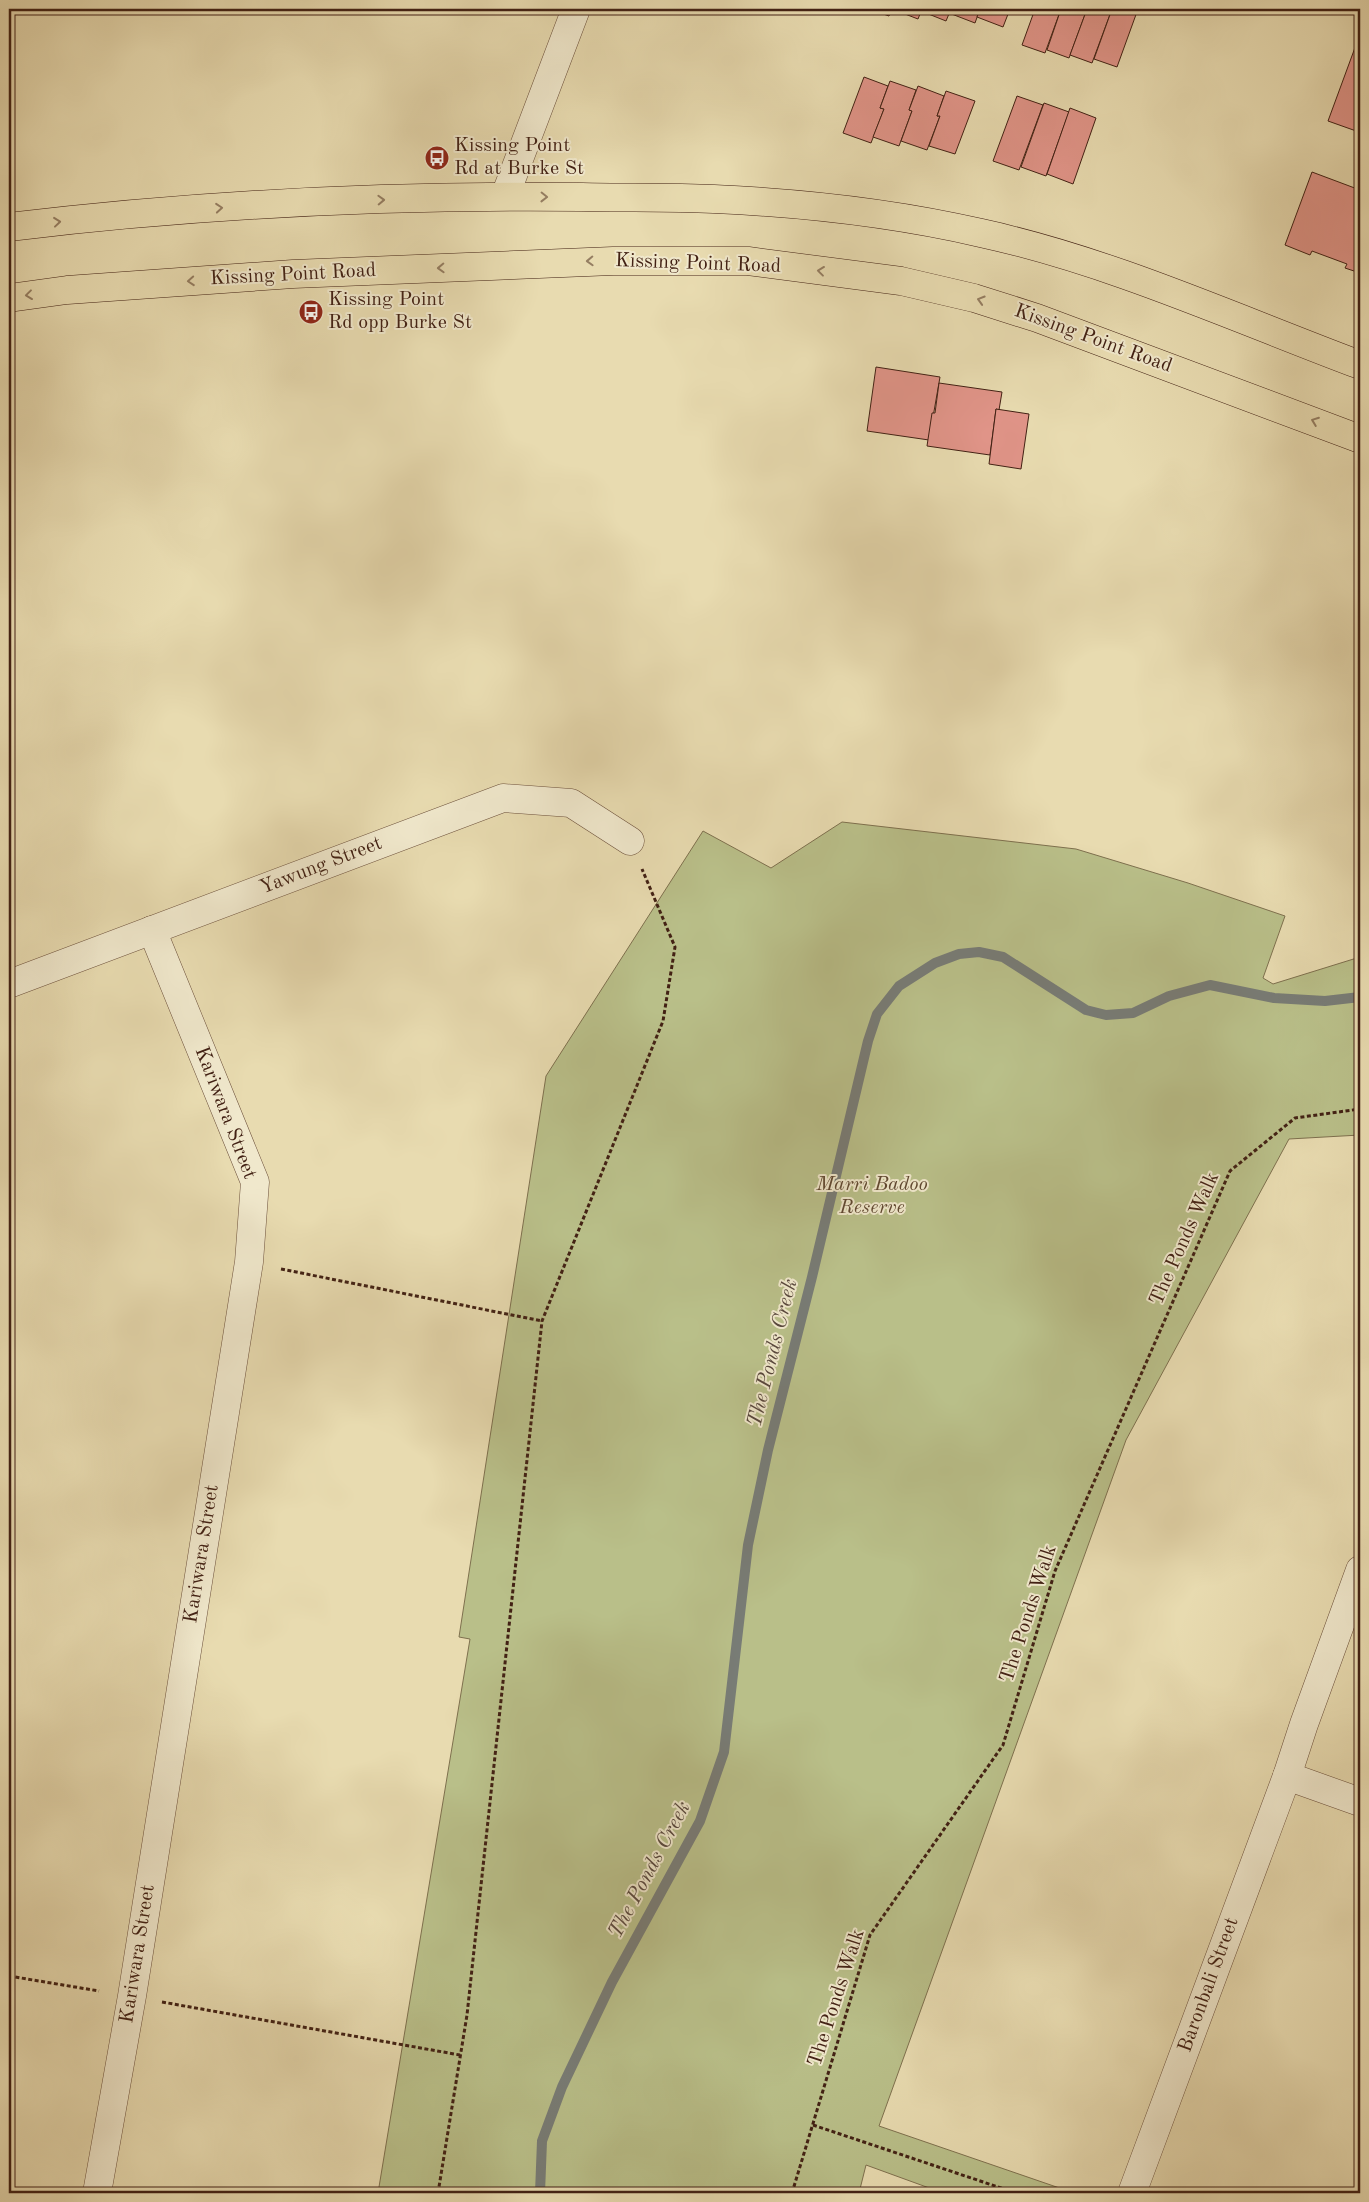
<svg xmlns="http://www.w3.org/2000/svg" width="1369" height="2202" font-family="'Old Standard TT',serif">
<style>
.green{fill:#b9bf89;stroke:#7e704e}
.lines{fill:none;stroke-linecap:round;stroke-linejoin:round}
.stream{stroke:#787c76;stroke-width:10}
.building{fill:#e09488;stroke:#422114}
.minor-casing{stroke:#6c503b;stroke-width:29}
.major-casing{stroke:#422114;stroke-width:29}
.path{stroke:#422114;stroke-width:3;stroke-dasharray:4 2.5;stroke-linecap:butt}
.minor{stroke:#f0e8cc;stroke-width:28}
.major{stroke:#e8dbb0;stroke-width:28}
.oneway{stroke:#957e62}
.labels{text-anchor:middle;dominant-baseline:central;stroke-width:4;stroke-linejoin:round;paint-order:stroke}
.poi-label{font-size:20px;fill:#422114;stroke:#f0e8cc;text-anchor:start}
.street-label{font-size:20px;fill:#422114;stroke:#f0e8cc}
.park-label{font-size:20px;font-style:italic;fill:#604831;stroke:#f0e8cc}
.water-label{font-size:21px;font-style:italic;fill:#58473d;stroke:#f0e8cc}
</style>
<rect width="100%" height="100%" fill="#e8dbb0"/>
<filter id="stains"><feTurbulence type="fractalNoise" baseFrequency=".004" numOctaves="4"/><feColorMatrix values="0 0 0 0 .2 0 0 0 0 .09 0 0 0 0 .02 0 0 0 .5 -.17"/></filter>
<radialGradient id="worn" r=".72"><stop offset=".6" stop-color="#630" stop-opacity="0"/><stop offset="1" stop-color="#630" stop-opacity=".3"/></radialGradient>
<path class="green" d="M842,822l234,27 112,34 97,33 -22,62 10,6 87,-27v178l-71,4 -163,301 -247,686 195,67h-131l-77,-28 -7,28h-481l92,-554 -11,-2 87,-561 157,-245 68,37z"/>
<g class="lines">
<path class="stream" d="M540,2193l2,-52 20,-54 50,-105 88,-161 24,-69 24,-207 20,-95 44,-173 56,-236 9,-27 22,-28 36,-23 24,-9 20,-2 24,5 83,53 20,5 27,-2 36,-17 41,-11 64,13 51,3 35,-4"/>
</g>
<g class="building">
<path d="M869,9h23l-3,7z"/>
<path d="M892,9h30l-4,10z"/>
<path d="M922,9h29l-5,12 -25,-10z"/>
<path d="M951,9h29l-5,14 -26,-10z"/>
<path d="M980,9h30l-7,18 -26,-10z"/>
<path d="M1035,9h26l-16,44 -23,-8z"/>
<path d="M1061,9h26l-18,49 -22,-8z"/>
<path d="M1087,9h25l-20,54 -22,-8z"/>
<path d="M1112,9h26l-21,58 -23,-8z"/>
<path d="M1360,34v94l-1,4 -31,-11z"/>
<path d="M864,77l24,9 -8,22 4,1 -13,34 -28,-10z"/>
<path d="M890,81l26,9 -7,20 3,1 -13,35 -26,-9 11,-28 -4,-1z"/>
<path d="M918,86l26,10 -7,20h3l-13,34 -26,-9 11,-30 -3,-1z"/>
<path d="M946,91l29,10 -20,53 -26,-8 11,-30h-3z"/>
<path d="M1017,96l26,9 -24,65 -26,-9z"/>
<path d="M1044,103l25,9 -23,64 -25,-9z"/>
<path d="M1070,108l26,10 -23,66 -26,-10z"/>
<path d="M1312,172l48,18v83l-15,-5 2,-4 -35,-13 -2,4 -25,-10z"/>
<path d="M876,367l64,10 -11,63 -62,-9z"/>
<path d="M939,383l63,9 -3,18 -3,-1 -6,46 -63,-9 5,-33h3z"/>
<path d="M996,409l33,5 -8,55 -32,-5z"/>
</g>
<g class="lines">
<defs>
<g id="minor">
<path d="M505,196l71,-187"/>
<path d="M9,984l494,-186 68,5 59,38"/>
<path d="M1287,1776l73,26"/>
<path d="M97,2193l35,-197 117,-734 6,-80 -103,-252"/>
<path d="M1132,2193l155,-417 17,-52 56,-154"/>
</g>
<g id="major">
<path d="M9,227c190,-23 382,-32 573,-30 44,1 88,0 132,2 89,4 180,14 267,34 129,28 256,86 379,132"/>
<path d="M9,298l58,-8 226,-16 320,-13h135l153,20 73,17 63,20 323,121"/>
</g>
</defs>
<use href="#minor" class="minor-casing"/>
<use href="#major" class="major-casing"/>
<g class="path">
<path d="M281,1269l261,52"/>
<path d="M9,1976l90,15"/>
<path d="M162,2002l298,53"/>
<path d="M813,2125l203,68"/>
<path d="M438,2193l29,-178 75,-694 121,-300 12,-74 -33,-78"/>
<path d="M792,2193l78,-258 133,-190 52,-174 175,-400 65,-53 65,-9"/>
</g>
<use href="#minor" class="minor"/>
<use href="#major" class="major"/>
</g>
<defs><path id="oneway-chevron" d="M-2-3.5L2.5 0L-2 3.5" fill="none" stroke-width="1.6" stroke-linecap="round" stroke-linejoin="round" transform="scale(1.25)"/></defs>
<g class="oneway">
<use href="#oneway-chevron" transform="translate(544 197) rotate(1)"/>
<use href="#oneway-chevron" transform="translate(381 200) rotate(-2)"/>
<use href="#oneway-chevron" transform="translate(219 208) rotate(-5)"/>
<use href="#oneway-chevron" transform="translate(57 222) rotate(-6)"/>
<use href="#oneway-chevron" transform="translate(590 261) rotate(178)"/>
<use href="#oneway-chevron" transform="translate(441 268) rotate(178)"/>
<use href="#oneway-chevron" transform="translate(821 271) rotate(-173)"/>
<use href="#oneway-chevron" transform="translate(191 281) rotate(176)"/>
<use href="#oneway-chevron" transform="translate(29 295) rotate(173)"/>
<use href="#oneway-chevron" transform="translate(981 300) rotate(-163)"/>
<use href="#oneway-chevron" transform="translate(1315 421) rotate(-159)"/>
</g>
<defs>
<symbol id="bus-disc" viewBox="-11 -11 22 22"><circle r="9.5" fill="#8f2418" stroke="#f0e8cc"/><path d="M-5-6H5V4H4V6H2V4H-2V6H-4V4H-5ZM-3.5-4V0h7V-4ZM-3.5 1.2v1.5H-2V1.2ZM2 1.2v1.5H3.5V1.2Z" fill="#fff"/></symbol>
</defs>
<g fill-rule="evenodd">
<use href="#bus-disc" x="423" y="144" width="28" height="28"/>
<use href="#bus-disc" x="297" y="298" width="28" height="28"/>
</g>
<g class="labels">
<g class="poi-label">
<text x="454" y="146">Kissing Point<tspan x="454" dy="23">Rd at Burke St</tspan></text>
<text x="328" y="300">Kissing Point<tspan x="328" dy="23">Rd opp Burke St</tspan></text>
</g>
<g class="street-label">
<text transform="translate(698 264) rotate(2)">Kissing Point Road</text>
<text transform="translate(293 275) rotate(-3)">Kissing Point Road</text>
<text transform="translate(1093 339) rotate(20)">Kissing Point Road</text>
<text transform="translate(321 866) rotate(-21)">Yawung Street</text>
<text transform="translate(225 1113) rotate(69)">Kariwara Street</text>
<text transform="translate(1185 1239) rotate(-66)">The Ponds Walk</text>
<text transform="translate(202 1554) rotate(-81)">Kariwara Street</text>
<text transform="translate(1029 1614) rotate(-72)">The Ponds Walk</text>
<text transform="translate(138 1954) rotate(-81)">Kariwara Street</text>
<text transform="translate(1209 1985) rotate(-70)">Baronbali Street</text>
<text transform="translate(837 1998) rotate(-72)">The Ponds Walk</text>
</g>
<g class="park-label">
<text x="872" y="1185">Marri Badoo<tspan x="872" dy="23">Reserve</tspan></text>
</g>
<g class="water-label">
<text transform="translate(773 1353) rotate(-76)">The Ponds Creek</text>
<text transform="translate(650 1870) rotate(-62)">The Ponds Creek</text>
</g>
</g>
<rect width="1369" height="2202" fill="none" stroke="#e8dbb0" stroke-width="30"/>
<rect x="10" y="10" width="1349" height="2182" fill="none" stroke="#422114" stroke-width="2.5"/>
<rect x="15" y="15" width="1339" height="2172" fill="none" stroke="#422114"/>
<rect width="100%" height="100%" filter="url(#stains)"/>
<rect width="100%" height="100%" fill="url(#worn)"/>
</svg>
